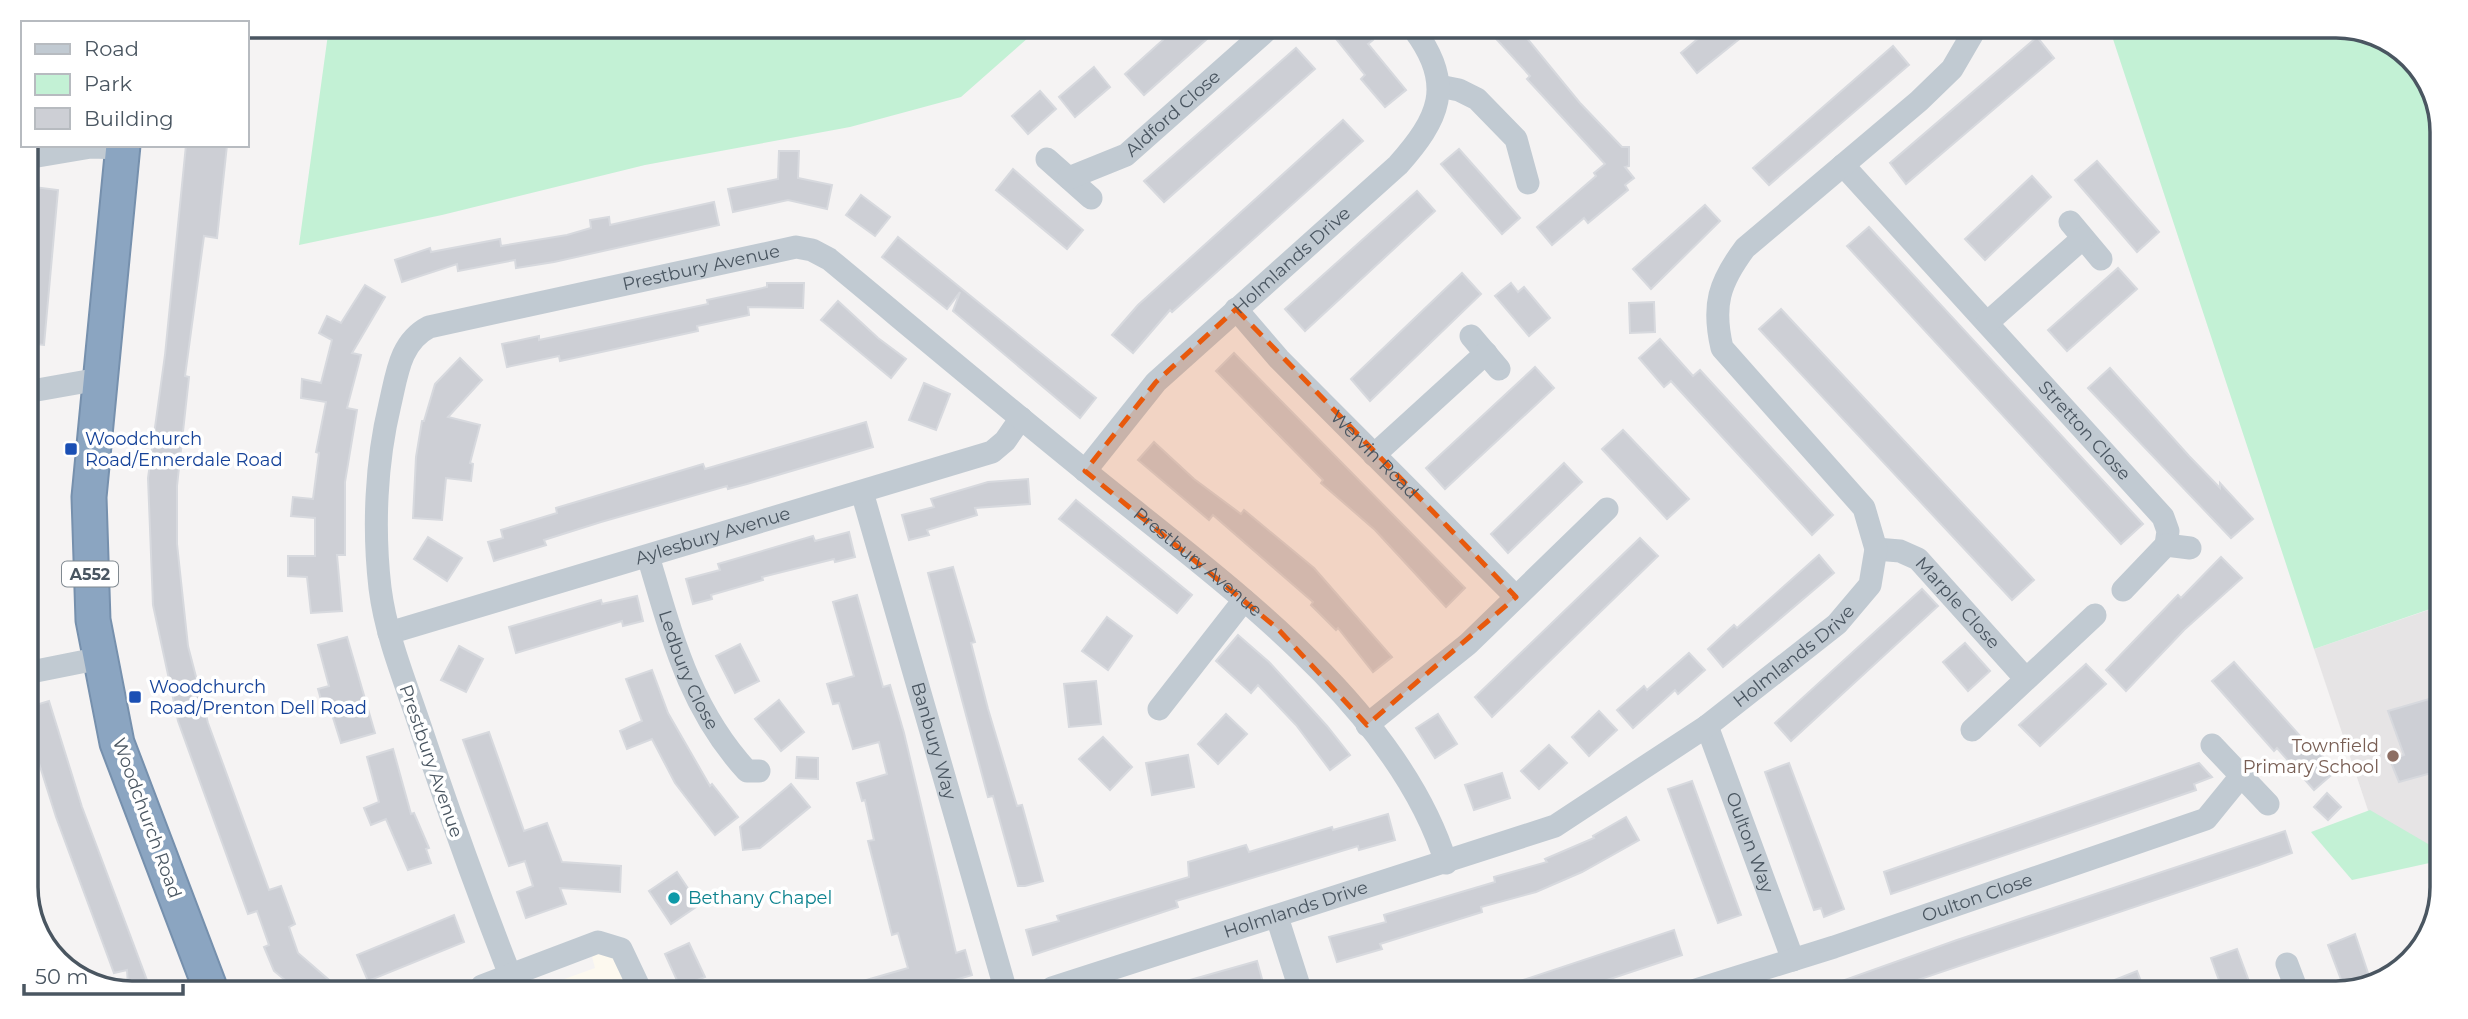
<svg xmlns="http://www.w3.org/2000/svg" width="2468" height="1019" font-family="Montserrat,sans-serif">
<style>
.commercial{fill:#fdf9ef}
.education{fill:#e6e4e5}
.green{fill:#c3f1d5}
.building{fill:#cdcfd5;stroke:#d7d9de;stroke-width:2}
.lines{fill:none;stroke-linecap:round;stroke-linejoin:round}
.highway-casing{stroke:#7690ad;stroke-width:37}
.minor{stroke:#c1cad2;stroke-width:23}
.highway{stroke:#8ba5c1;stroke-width:33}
.marked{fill:#e8590c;fill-opacity:0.2;stroke:#e8590c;stroke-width:5;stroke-dasharray:14 9;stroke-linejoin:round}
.transit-dot{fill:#1a4fb4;stroke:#fff;stroke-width:2.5}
.education-dot{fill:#8d6e63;stroke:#fff;stroke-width:2.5}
.culture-dot{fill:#0f9aa8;stroke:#fff;stroke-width:2.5}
.labels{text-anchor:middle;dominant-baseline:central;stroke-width:7;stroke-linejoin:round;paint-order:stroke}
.shield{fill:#fff;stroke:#808990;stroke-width:2}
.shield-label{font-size:16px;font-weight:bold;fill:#4a5661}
.street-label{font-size:18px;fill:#4a5661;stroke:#fff}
.transit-label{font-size:18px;fill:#164399;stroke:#fff;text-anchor:start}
.education-label{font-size:18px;fill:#785e54;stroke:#fff;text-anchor:end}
.culture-label{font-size:18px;fill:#0d838f;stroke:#fff;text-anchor:start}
.rim{fill:none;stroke:#4a5661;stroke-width:3.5}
</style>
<rect width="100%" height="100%" fill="#f5f3f3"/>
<path class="commercial" d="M602,951l14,3 16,33 -87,-1 50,-18 -3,-11z"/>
<path class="education" d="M2437,607l-3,255 -47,5 -73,-218z"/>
<g class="green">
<path d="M329,27l731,3 -31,7 -68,60 -111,30 -205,38 -203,50 -143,30z"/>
<path d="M2111,33l265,1 48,39 18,53 -5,495 -4,-13 -119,41z"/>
<path d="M2370,810l65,38 -1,14 -82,18 -41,-48z"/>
</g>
<g class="building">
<path d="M1174,30h43l-73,65 -19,-21z"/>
<path d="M1329,30l35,1 9,9 -5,4 38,46 -21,17 -24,-28 4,-4z"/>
<path d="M1489,31h32l59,72 42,44h7v19l-4,1 9,11 -9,7 3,5 -40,33 -4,-5 -32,27 -15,-18 59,-51 -2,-3 11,-9 -65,-71 -13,-14 3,-3z"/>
<path d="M1706,32h42l-51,41 -16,-20z"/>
<path d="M2037,37l17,21 -148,126 -16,-21z"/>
<path d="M1893,46l16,19 -140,120 -16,-17z"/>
<path d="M1296,48l19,21 -151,133 -20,-21z"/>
<path d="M1094,67l16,20 -35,30 -16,-20z"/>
<path d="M1040,91l16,18 -28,25 -16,-18z"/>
<path d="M1343,120l20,21 -191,171 -2,-2 -37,43 -21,-18 26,-30z"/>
<path d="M186,145h41l-10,93 -13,-2 -19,140 4,1 -12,109v58l11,102 20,77 61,167 12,-4 14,38 -6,3 9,26 38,33 -45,-1 -17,-14 -10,-24 5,-2 -12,-34 -9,3 -70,-193 -25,-116 -5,-127 17,-123z"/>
<path d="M1459,149l61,69 -18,16 -61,-70z"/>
<path d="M779,151h20l-1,27 34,7 -5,24 -39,-9 -55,12 -5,-23 50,-10z"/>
<path d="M2097,161l62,71 -22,20 -62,-72z"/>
<path d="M1013,169l70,61 -16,19 -71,-59z"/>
<path d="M2032,176l19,21 -66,63 -20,-21z"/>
<path d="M26,186l32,4 -14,155 -18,-2z"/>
<path d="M1417,191l18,20 -130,120 -20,-22z"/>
<path d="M861,195l29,22 -15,19 -29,-21z"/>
<path d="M714,202l5,23 -165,37 -38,6 -1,-8 -57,11 -1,-7 -55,18 -7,-22 35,-12 1,4 69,-13 1,7 66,-11 24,-7 -1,-8 19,-3 1,8z"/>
<path d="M1705,205l15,16 -69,68 -18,-20z"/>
<path d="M1869,227l274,297 -22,20 -274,-298z"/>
<path d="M898,237l198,161 -16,20 -127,-107 7,-19 -13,17 -65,-52z"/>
<path d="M2118,268l19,21 -70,62 -19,-21z"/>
<path d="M1462,273l19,21 -111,107 -19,-22z"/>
<path d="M767,283h37l-1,25 -55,-1 1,8 -52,11 1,5 -138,30 -1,-5 -52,11 -5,-23 37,-8v4l169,-36 -1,-4 60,-13z"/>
<path d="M1511,283l7,9 6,-5 26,31 -21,18 -34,-40z"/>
<path d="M365,285l20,12 -33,56 9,2 -14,53 10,2 -12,72v73h-8l5,56 -31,2 -4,-36 -19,-1v-20h27v-38l-24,-2 2,-19 20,2 6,-46 -3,-1 10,-50 -25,-4 1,-19 19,4 11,-43 -13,-7 8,-17 14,7z"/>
<path d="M838,301l40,37 28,21 -15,19 -70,-58z"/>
<path d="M1654,302l1,30 -25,1 -1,-30z"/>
<path d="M1781,309l253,271 -22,20 -253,-271z"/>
<path d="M1660,339l33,37 7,-6 133,145 -21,20 -141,-154 -7,6 -25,-29z"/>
<path d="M1234,353l231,235 -19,19 -71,-77 -54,-47 2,-3 -107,-109z"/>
<path d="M460,358l22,22 -34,37 32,8 -10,38 3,1 -2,17 -25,-3 -4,42 -29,-2 3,-61 6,-36h2l11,-37z"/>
<path d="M1535,367l19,21 -109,101 -19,-21z"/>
<path d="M2110,368l79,88 31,32v-5l33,36 -22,19 -143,-150z"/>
<path d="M924,383l26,11 -14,36 -27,-10z"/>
<path d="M866,422l7,25 -126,37 -19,5 -1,-3 -126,36 -57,18 2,5 -52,16 -6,-19 15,-4 -2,-8 56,-17 -1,-5 147,-44 2,5z"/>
<path d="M1623,430l66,69 -22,20 -65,-70z"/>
<path d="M1154,442l40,37 47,35 3,-4 70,58 78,89 -19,15 -35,-44 -2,2 -25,-25 2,-3 -100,-87 -4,5 -71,-60z"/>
<path d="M1564,463l18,19 -74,71 -17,-19z"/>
<path d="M1028,479l2,25 -55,4 2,7 -50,15 2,5 -20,5 -7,-25 32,-8 -3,-8 57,-17z"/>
<path d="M1076,500l116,95 -15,18 -118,-94z"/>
<path d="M849,532l6,25 -20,5 -1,-3 -72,18 1,3 -52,15 1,4 -19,5 -7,-25 34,-9 -2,-6 95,-28 2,5z"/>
<path d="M428,537l34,21 -15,23 -33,-22z"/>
<path d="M1640,538l18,18 -166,161 -17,-20z"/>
<path d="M1819,555l15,18 -111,94 -15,-18 26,-24 3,3z"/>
<path d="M2221,557l21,21 -58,52 -58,61 -20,-21 72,-75 3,3z"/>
<path d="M953,567l22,75 -4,1 17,66 29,97 5,-1 21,76 -18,5h-7l-25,-90 -5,1 -60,-224z"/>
<path d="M1922,589l16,17 -147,135 -16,-18z"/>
<path d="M857,595l26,92 7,-2 14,48 52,220 9,-3 7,25 -44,13h-71l-1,-5 52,-15 -10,-35 -6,2 -24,-94 6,-1 -9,-40 -3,1 -5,-18 30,-9 -8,-32 -26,7 -14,-46 -6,1 -6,-20 27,-8 -21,-74z"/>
<path d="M637,596l6,25 -20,5 -1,-5 -106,32 -7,-26 92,-27 1,4z"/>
<path d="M1107,617l25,19 -24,34 -26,-19z"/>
<path d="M1238,635l31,27 58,64 23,29 -20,15 -34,-45 -38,-40 -7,8 -35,-32z"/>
<path d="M347,637l28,96 -34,10 -12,-38 -6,2 -5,-18 11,-3 -11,-41z"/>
<path d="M1965,643l25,28 -22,20 -25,-29z"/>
<path d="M740,644l19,37 -24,12 -19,-37z"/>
<path d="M459,646l24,13 -17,33 -25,-12z"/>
<path d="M1689,653l16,17 -27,24 -3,-4 -42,38 -16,-18 27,-24 3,4z"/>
<path d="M2234,662l74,83 3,-2 25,28 -22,19 -37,-42 -3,3 -62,-70z"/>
<path d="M2086,664l20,20 -66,62 -21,-21z"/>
<path d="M652,670l16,43 42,73 2,-2 26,33 -23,18 -40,-52 -23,-44 -25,10 -7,-18 22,-10 -16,-42z"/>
<path d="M1096,681l5,43 -32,3 -5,-43z"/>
<path d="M2436,697l-1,75 -36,10 -9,-22 14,-5 -16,-44z"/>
<path d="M779,700l25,32 -23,19 -26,-32z"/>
<path d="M49,701l33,106 66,176 -20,2 -1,-15 -13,3 -58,-156 -30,-95v-14z"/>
<path d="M1599,711l18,19 -28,26 -17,-19z"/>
<path d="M1226,714l21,20 -29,30 -20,-20z"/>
<path d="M1438,714l19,30 -22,14 -19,-30z"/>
<path d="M489,732l35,99 23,-8 15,39 59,4 -1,26 -60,-4 6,16 -40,14 -9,-26 16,-6 -8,-25 -16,5 -46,-126z"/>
<path d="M1103,737l29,30 -22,23 -31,-31z"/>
<path d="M1549,745l18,18 -28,26 -18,-18z"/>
<path d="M393,749l18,65 3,-1 15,35 -3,1 5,14 -23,7 -22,-51 -15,6 -7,-17 15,-6 -12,-45z"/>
<path d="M1188,755l6,32 -42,8 -6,-32z"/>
<path d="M797,757l21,1v21l-22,-1z"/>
<path d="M1789,763l55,146 -20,8 -3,-9 -7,2 -49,-138z"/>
<path d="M2199,763l13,14 -18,7 2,6 -305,104 -7,-22z"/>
<path d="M1502,773l8,25 -36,12 -9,-25z"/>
<path d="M1692,781l49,134 -23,8 -50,-134z"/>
<path d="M791,784l19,23 -50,41 -17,2 -3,-23z"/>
<path d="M2327,793l14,14 -13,13 -14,-13z"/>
<path d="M1388,814l7,26 -36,10 -1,-4 -182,55 2,6 -145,48 -7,-25 33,-9 -2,-5 132,-39 -1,-15 58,-17 3,7 83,-25 1,3z"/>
<path d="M1626,817l13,23 -57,32 -46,20 -55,15 1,5 -102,32 2,5 -45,13 -8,-25 57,-15 -2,-7 111,-33 -1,-5 53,-15 -2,-3 49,-21 -1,-2z"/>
<path d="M2285,831l7,22 -33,12 -374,126h-62l-1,-3 135,-48z"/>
<path d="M677,872l22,33 -28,19 -22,-33z"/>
<path d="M454,915l10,27 -96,39 -11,-26z"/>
<path d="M1674,930l8,25 -105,35h-72v-4z"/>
<path d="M2355,934l16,48 -26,8 -17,-45z"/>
<path d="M689,943l16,34 -25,10 -15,-33z"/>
<path d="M2237,949l16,43h-29l-7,-17 -6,-17z"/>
<path d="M1257,961l7,25 -10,3h-77l-1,-5z"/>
<path d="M2137,971l8,21h-58v-1z"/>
</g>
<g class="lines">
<defs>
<path id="highway" d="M123,145l-34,352 4,123 24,123 92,242"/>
</defs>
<use href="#highway" class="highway-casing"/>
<g class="minor">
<path d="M1439,86l20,4 18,9 39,40 12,44"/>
<path d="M26,158l65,-11 32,1"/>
<path d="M1047,159l44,39"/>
<path id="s1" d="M1843,165l320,352 5,14 -2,14 -43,45"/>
<path id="s2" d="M1069,178l57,-23 141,-125"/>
<path d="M2070,222l31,37"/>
<path id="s3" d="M1236,309l43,50 237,238"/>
<path d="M1987,323l96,-85"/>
<path d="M1471,336l28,33"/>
<path d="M26,392l73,-13"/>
<path d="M1374,455l112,-102"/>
<path id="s4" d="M1085,471l71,-89 242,-217c41,-46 57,-80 17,-134"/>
<path id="s5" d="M862,492l143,496"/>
<path d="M2166,545l24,3"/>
<path id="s6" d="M1876,549l24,2 18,8 108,120"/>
<path id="s7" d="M648,556c24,80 41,152 99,215h12"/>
<path id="s8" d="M389,633l603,-181 13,-11 16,-23"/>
<path d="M26,673l75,-15"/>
<path d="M1159,709l85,-109"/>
<path d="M1367,725l101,-81 139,-135"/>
<path id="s9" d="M1707,726l86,234"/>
<path d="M1972,730l123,-115"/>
<path d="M2212,745l56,59"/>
<path d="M1277,917l23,72"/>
<path d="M2287,964l11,29"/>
<path id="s10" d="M510,975c-32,-82 -62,-165 -90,-249 -15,-45 -34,-90 -40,-138 -7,-60 -4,-126 10,-184 7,-30 10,-62 39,-77l367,-80 16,3 17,9c88,73 176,147 265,219 124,101 303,226 352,385"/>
<path d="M482,986l116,-44 23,7 18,38"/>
<path id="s11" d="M1052,988l503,-162 152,-100 130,-102 33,-39 6,-36 -12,-41 -142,-160c-10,-43 -3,-65 23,-100l174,-147 33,-32 21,-36"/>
<path id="s12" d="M1696,990l138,-43 372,-128 35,-43"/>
</g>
<use href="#highway" class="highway"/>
</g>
<path class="marked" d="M1236,309l280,288 -149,128 -90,-97 -192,-157 71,-89z"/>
<g class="transit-dot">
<rect x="64" y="442" width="14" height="14" rx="3.5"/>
<rect x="128" y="690" width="14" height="14" rx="3.5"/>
</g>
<circle class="education-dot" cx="2393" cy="756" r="7"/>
<circle class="culture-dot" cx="674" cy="898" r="7"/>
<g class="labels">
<rect class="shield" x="62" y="561.5" width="56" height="25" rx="5"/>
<g class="shield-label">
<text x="90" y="574">A552</text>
</g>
<g class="street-label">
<text stroke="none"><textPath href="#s2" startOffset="124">Aldford Close</textPath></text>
<text stroke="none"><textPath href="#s4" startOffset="296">Holmlands Drive</textPath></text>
<text stroke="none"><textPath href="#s10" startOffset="962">Prestbury Avenue</textPath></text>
<text stroke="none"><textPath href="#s1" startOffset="359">Stretton Close</textPath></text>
<text stroke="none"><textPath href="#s3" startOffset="201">Wervin Road</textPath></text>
<text stroke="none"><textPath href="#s8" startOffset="338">Aylesbury Avenue</textPath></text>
<text stroke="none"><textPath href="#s10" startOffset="1572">Prestbury Avenue</textPath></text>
<text stroke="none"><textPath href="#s6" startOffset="103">Marple Close</textPath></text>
<text stroke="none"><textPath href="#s11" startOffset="822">Holmlands Drive</textPath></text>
<text stroke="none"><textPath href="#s7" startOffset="121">Ledbury Close</textPath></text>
<text stroke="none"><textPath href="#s5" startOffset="259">Banbury Way</textPath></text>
<text transform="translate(431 761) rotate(71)">Prestbury Avenue</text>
<text transform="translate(147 818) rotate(70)">Woodchurch Road</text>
<text stroke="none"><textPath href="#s9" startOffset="124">Oulton Way</textPath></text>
<text stroke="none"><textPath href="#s12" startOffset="296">Oulton Close</textPath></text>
<text stroke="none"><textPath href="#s11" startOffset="256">Holmlands Drive</textPath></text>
</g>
<g class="transit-label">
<text x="85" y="439">Woodchurch<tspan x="85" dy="21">Road/Ennerdale Road</tspan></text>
<text x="149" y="687">Woodchurch<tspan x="149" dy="21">Road/Prenton Dell Road</tspan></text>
</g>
<g class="education-label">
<text x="2379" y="746">Townfield<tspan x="2379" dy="21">Primary School</tspan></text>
</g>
<g class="culture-label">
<text x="688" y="898">Bethany Chapel</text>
</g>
</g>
<path d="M0 0H2468V1019H0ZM132 38H2336A94 94 0 0 1 2430 132V887A94 94 0 0 1 2336 981H132A94 94 0 0 1 38 887V132A94 94 0 0 1 132 38Z" fill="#fff" fill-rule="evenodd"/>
<path class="rim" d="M132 38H2336A94 94 0 0 1 2430 132V887A94 94 0 0 1 2336 981H132A94 94 0 0 1 38 887V132A94 94 0 0 1 132 38Z"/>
<rect x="21" y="21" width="228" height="126" fill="#ffffff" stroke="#b7bbc0" stroke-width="2"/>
<rect x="35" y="44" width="35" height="10" fill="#c1cad2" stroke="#b7bbc0" stroke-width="2"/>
<text x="84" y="56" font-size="21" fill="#4a5661">Road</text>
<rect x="35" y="74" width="35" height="21" fill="#c3f1d5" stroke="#b7bbc0" stroke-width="2"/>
<text x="84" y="91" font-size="21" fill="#4a5661">Park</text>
<rect x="35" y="108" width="35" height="21" fill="#cdcfd5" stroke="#b7bbc0" stroke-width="2"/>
<text x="84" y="126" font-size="21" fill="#4a5661">Building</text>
<path d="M24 984v10h159v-10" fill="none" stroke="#4a5661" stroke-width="3.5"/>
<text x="35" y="984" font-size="21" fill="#4a5661" stroke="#ffffff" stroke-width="5" paint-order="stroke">50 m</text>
</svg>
